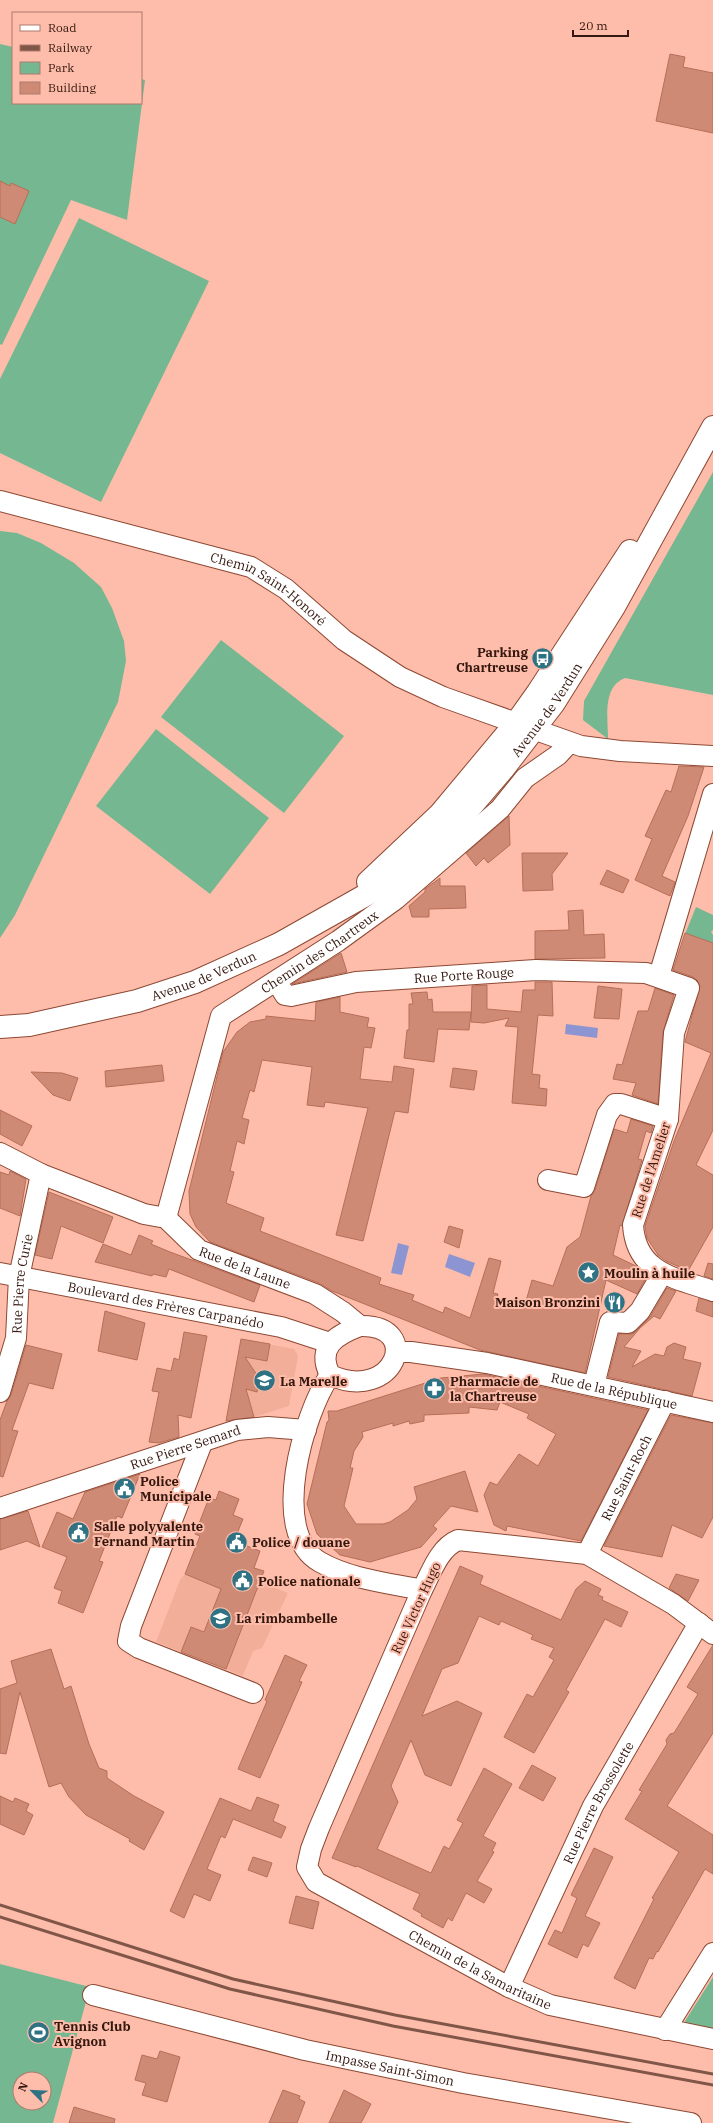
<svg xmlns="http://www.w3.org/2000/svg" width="713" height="2123" font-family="'IBM Plex Serif',serif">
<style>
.built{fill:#f3ae99}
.green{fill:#74b790;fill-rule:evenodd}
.water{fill:#8c94d2}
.building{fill:#cf8a75;stroke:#b76e57}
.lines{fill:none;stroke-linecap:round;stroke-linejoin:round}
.minor-casing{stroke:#8d4833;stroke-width:22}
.major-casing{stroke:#8d4833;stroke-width:24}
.minor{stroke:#fff;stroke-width:20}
.major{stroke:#fff;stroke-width:22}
.rail{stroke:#805649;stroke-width:3}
.labels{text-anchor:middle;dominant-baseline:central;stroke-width:4;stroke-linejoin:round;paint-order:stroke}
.street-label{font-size:13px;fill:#34170e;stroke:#febdaa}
.poi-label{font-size:13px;font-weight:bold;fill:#34170e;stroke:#febdaa;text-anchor:start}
</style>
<rect width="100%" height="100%" fill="#febdaa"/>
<g class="built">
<path d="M241,1339l53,10 4,7 -9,50 -61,19 -2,-3z"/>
<path d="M185,1574l23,9 52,-1 28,11 -26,55 -9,3 -10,25 -87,-34 24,-62z"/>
</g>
<g class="green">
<path d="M0,44l13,3v56h128v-24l4,1 -18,140 -56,-20 -69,145 -2,-1z"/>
<path d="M79,218l130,63 -108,221 -101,-49v-74z"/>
<path d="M713,472v223l-88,-17c-23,9 -17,40 -17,61l-25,-19 1,-19z"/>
<path d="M0,531l17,2 24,10 33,20 27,24 11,21 12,33 2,20 -8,41 -103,213 -15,23z"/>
<path d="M221,640l123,96 -60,77 -123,-96z"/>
<path d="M156,729l113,89 -59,76 -114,-88z"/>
<path d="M696,907l17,8v15l-2,2 2,3v25l-28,-26z"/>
<path d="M0,1964l90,23 -37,136h-53zM20,2079h24v24h-24z"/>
<path d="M713,1977v55l-22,-4 -6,-7z"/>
</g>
<g class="water">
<path d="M566,1024l32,4 -1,10 -32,-4z"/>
<path d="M398,1243l11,3 -7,29 -11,-2z"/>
<path d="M449,1254l26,9 -5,14 -25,-10z"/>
</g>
<g class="building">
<path d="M670,54l15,3 -2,10 30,6v60l-57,-12z"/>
<path d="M0,181l10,5 1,-3 18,8 -14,33 -15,-7z"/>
<path d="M679,766l25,1 -16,49 -26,60 13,6 -5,14 -35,-16 17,-41 -7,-3 21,-46 5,2z"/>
<path d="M509,816l1,29 -22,18 -4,-5 -8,8 -10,-13z"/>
<path d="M522,853h46l-16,21 1,16 -30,1z"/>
<path d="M607,870l22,10 -6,13 -23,-9z"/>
<path d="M440,878v8h25l1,22 -37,1v8h-17l-3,-11 16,-14v-3z"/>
<path d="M583,910l1,25 20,-1 1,24 -70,1v-28l34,-1 -1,-19z"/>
<path d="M685,933l28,10v187l-17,35 17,10v52l-25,44 -22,-10 -8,-6 -11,-17 -2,-12 29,-85 37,-88 -26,-11 15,-56 -2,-5 -5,-4 -20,-7z"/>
<path d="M341,953l6,19 -55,12z"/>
<path d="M535,982h17l1,34 -15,-1 -6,59 8,1 -1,13 8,1 -1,17 -34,-3 6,-76 -13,-1 4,-8 -25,5 -13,-1 1,-36 15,-1v24l34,3 2,-22h12z"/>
<path d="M598,986l24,3 -3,30 -25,-1z"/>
<path d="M655,988l19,7 -11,37 -5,72 -26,-9 4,-12 -23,-4 4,-15 5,1 16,-54h10z"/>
<path d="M427,992l1,8 4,-1 1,13h38l-2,18 -31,-1 -4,33 -30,-4 3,-28h2v-26h4l-2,-11z"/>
<path d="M340,997v15l29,6 -2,9 8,1 -4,20 -7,-1 -4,32 32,3 2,-16 20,3 -6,44 -13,-2 -32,130 -27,-6 32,-127 -43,-6 -1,5 -17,-2 5,-38 -50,-7 -8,32 -4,-2 -8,28 7,2 -5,24 -7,-3 -7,30 4,1 -8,31 38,15 -4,13 121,47 -2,6 35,11 -2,5 31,13 2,-6 25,11 19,-60 12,3 -8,32 5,1 -2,6 28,8 8,-28 21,6 14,-39 13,-10 11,-41 4,-6 19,-61 13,4 4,-14 22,7 -2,7 -5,-2 -8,28 4,1 -20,66 -2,-1 -7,30 25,12 9,9 -10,18 -31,-14 -21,93 -105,-23 -148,-59 -13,-8 -109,-41 -14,-15 -6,-13 -1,-23 34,-139 14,-20 13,-10 16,-3v-3l49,5 1,-19z"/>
<path d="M162,1065l2,16 -58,6 -1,-16z"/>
<path d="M453,1068l24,3 -3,19 -24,-3z"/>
<path d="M31,1072l31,1 16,5 -8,23 -17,-6z"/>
<path d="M0,1110l32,16 -10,20 -22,-12z"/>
<path d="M10,1171l16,8 -6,37 -20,-8v-36l9,3z"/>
<path d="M49,1192l64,25 -10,26 -42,-17 -9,33 -17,-4z"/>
<path d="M449,1226l14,4 -4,18 -15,-6z"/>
<path d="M139,1235l14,6 -2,3 19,8 90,33 -6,17 -85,-33 -3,8 -13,-3 -1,2 -57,-14 8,-18 28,11z"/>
<path d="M708,1263l5,1v15l-9,-3z"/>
<path d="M667,1288l9,3 -16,28 -6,-3 -14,12 -16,19 17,4 -9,16 23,-13 9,2 3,-9 7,-4 12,4 -3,12 18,4 -9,33 -84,-19 11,-43h13l4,-3 14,-14z"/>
<path d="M699,1298l14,4v15l-17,-6z"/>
<path d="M105,1311l40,12 -8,37 -39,-9z"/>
<path d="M184,1332l23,4 -16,82 -13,-3 1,22 -20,6 -10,-1 10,-50 -7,-1 5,-23 14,3 3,-13 5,2z"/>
<path d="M241,1339l29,5 -3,17 -22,-4 14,21 -2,14 -11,-3 8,28 -28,4z"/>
<path d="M26,1345l36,9 -9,35 -24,-6 -17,47 6,1 -3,9 -12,37 -3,-1v-56l7,-19 4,-6z"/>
<path d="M483,1374l165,36 -67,131 -74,-15 -1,5 -12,-6 -10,-30 6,-13 7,3 22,-31 19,12 18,-32 -29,-16 2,-4 -29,-12 -3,8 -28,-3v6l-45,2v6l-14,3 -1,-3 -16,5v-3l-31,9 1,5 -9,14 -4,17h3l-9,38 12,18h27l7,-2 18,-12 9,-11 -3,-12 51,-16 13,41 -27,-6 -18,20 4,3 -16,18 -51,15 -30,-7 -23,-21 -10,-30 20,-82 2,-2 -1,-9h9l104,-33z"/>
<path d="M671,1415l42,8v94l-11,21 -30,-13 -10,32 -58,-11z"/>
<path d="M140,1474l-18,44 -5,-2 -18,45 4,1 -20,51 -25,-10 4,-12 -8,-3 13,-31 -25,-10 15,-35 16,7 12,-27z"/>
<path d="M219,1491l20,8 -6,16 10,4 -9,22 26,10 -6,17 10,3 -38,98 -45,-17 10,-25 13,5 17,-43 -36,-15 15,-38 -5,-2 14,-36 7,2z"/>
<path d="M28,1511l12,36 -13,-6 -27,9v-31z"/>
<path d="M460,1566l23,10 -3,8 81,36 15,-31 9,-8 16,8 -3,6 5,2 -1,3 26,12 -7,15 -16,-8 -39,71 3,2 -35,61 -30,-16 23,-43 6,3 21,-37 -5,-3 5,-9 -23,-9 2,-4 -32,-14 -2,4 -20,-9 -21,47 -16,6 -20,47 35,-15 25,12 -31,73 -26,-11 -14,-35 -20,46 7,16 -21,47 54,24 13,-27 5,3 14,-26 -6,-3 27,-52 28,16 -29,52 13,7 -4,8 2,1 -17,29 15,8 -8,14 -18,-10 -14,28 -4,-3 -5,10 -22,-12 1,-2 -9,-5 7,-15 -63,-28 -1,1 -24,-9z"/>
<path d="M676,1574l23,6 -11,21 -19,-13z"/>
<path d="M713,1645v88l-46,73 46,29v39l-8,-5 -47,83 -1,-1 -4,8 -4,-1 -14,31 -21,-11 40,-79 -2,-1 27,-46 -54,-33 17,-28 -3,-1 28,-46 -1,-4 4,-6 4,-1 24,-39 -11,-7z"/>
<path d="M51,1649l13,40 7,-3 18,58 10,24 8,3v7l27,18 30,16 -20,38 -15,-9 1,-2 -44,-24 -17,-18 -8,-14 -12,4 -29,-95 -14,62 -6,-1v-64l17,-6 -6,-22z"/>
<path d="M285,1655l22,10 -8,16 3,1 -42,96 -22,-9 29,-68 -2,-1z"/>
<path d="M532,1765l24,13 -13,23 -24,-13z"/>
<path d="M0,1796l13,6 2,-4 14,6 -3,7 7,4 -9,20 -24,-11z"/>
<path d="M257,1797l22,8 -6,16 13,6 -5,11 -48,-19 -8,19 -4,-2 -14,33 14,6 -11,26 -16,-7 -10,24 -14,-7 50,-113 31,13z"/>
<path d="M594,1848l19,9 -28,59 15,7 -12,24 -5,-3 -6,14 -29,-14 7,-14 7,3 15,-35 -6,-3z"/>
<path d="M253,1857l19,6 -5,14 -19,-7z"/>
<path d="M296,1896l23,6 -6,27 -24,-6z"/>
<path d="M160,2051l20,6 -13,45 -25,-7 4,-12 -11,-3 7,-25 15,4z"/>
<path d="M283,2090l17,6 -1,3 6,3 -8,21h-28z"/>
<path d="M344,2090l27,14 -10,19h-32z"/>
<path d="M74,2107l41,12 -1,4h-45z"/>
</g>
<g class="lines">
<defs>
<g id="minor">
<path id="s1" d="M0,501l251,66 35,22 58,51 56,37 43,20 138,49 39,5 93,5"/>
<path d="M659,976l54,-182"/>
<path id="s2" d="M277,982l8,13 6,1 65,-14 180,-12 110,3 43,15 -15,45 -6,86 -35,106c3,48 42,53 80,66"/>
<path id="s3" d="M0,1153l41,21 103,40 22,4 33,32 116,44 28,18 17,14"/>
<path d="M548,1180l36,7 23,-72 8,-11h6l47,15"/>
<path id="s4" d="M166,1218l55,-202 117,-75 58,-42 104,-90 25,-31 33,-23 11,-12"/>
<path id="s5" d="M0,1273l281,54 49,16"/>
<path d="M360,1326c64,-2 35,78 -30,49 -14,-28 6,-40 30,-49z"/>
<path id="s6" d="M398,1352h13l76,11 226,49"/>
<path d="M330,1375c-26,38 -62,158 -10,187 30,17 68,21 102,28"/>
<path d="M594,1385l16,-63 18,1 12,-12 22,-37"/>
<path id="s7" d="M0,1392l16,-54 3,-61 22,-103"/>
<path d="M202,1443l-71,183 -3,15 11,7 114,45"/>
<path id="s8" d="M0,1508l237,-78 31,-3 38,3"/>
<path id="s9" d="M587,1554l78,-153"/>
<path id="s10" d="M713,1634l-40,-30 -86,-50 -129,-14c-19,8 -27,33 -36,50l-103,238 -8,21 -4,18 9,15 193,105 41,18 163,34"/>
<path id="s11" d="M509,1987l84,-181 106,-183"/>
<path id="s12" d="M93,1995l212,55 158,33 228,40"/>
<path d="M665,2030l48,-77"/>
</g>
<g id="major">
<path d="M368,882l72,-68 76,-91 22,-31 92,-141"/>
<path id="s13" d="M0,1027l29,-2 108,-24 58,-19 84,-38 94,-53 41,-27 42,-40 48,-56 50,-65 60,-96 99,-180"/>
</g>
</defs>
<use href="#minor" class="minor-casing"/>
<use href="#major" class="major-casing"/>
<use href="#minor" class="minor"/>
<use href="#major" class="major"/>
<g class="rail">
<path d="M0,1905l233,74 162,36 318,59"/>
<path d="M0,1917l230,72 163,37 320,59"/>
</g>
</g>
<defs>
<symbol id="bus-disc" viewBox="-11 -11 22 22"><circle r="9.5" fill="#2f7283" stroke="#febdaa"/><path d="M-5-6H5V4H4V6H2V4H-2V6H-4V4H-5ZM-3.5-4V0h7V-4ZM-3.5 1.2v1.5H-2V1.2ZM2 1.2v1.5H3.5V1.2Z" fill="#fff"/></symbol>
<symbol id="sight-disc" viewBox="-11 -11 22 22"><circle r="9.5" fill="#2f7283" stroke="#febdaa"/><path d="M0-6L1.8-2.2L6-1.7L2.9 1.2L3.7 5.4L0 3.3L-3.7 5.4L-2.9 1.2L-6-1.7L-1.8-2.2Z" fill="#fff"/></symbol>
<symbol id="restaurant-disc" viewBox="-11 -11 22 22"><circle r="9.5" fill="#2f7283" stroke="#febdaa"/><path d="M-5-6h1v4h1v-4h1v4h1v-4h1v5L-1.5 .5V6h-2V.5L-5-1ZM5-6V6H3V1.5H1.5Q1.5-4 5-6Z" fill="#fff"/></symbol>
<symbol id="school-disc" viewBox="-11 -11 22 22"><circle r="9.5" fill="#2f7283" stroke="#febdaa"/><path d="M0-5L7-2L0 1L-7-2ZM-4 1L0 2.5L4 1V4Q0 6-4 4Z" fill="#fff"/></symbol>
<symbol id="pharmacy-disc" viewBox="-11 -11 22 22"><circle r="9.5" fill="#2f7283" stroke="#febdaa"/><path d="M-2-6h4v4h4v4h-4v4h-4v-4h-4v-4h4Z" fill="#fff"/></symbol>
<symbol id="civic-disc" viewBox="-11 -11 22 22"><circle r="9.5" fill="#2f7283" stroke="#febdaa"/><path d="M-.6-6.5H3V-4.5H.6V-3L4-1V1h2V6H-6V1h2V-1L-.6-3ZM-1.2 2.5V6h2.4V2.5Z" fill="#fff"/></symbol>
<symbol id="stadium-disc" viewBox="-11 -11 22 22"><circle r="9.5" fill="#2f7283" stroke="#febdaa"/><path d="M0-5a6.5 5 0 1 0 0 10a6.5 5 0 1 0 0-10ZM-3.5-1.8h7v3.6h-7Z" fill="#fff"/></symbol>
</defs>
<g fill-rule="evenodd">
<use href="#bus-disc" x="530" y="646" width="25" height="25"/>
<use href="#sight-disc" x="576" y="1260" width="25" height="25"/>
<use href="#restaurant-disc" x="602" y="1290" width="25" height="25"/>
<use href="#school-disc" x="252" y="1368" width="25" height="25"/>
<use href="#pharmacy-disc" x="422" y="1376" width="25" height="25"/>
<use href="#civic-disc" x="112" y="1476" width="25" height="25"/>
<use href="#civic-disc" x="66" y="1520" width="25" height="25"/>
<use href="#civic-disc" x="224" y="1530" width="25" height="25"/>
<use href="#civic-disc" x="230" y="1568" width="25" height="25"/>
<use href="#school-disc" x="208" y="1606" width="25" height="25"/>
<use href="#stadium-disc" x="26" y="2020" width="25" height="25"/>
</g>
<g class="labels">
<g class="street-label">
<text stroke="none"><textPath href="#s1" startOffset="285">Chemin Saint-Honoré</textPath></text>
<text stroke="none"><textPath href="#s13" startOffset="654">Avenue de Verdun</textPath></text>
<text stroke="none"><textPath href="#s4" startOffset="327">Chemin des Chartreux</textPath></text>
<text stroke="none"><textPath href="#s2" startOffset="196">Rue Porte Rouge</textPath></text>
<text stroke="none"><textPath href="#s13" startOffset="211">Avenue de Verdun</textPath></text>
<text transform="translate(651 1170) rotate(-72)">Rue de l'Amelier</text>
<text stroke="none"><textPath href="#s3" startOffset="274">Rue de la Laune</textPath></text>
<text stroke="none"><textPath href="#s7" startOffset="111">Rue Pierre Curie</textPath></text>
<text stroke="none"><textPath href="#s5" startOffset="169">Boulevard des Frères Carpanédo</textPath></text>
<text stroke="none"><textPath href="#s6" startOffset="220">Rue de la République</textPath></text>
<text stroke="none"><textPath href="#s8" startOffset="195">Rue Pierre Semard</textPath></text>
<text stroke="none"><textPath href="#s9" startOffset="86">Rue Saint-Roch</textPath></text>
<text transform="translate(416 1608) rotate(-65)">Rue Victor Hugo</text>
<text stroke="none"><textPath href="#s11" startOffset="205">Rue Pierre Brossolette</textPath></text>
<text stroke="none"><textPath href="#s10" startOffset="846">Chemin de la Samaritaine</textPath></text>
<text stroke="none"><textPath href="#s12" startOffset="306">Impasse Saint-Simon</textPath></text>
</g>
<g class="poi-label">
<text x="528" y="652" text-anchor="end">Parking<tspan x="528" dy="15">Chartreuse</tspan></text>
<text x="604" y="1273">Moulin à huile</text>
<text x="600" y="1302" text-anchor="end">Maison Bronzini</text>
<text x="280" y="1381">La Marelle</text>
<text x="450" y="1381">Pharmacie de<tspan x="450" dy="15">la Chartreuse</tspan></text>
<text x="140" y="1481">Police<tspan x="140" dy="15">Municipale</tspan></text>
<text x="94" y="1526">Salle polyvalente<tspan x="94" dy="15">Fernand Martin</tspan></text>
<text x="252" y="1542">Police / douane</text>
<text x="258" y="1581">Police nationale</text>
<text x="236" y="1618">La rimbambelle</text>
<text x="54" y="2026">Tennis Club<tspan x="54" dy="15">Avignon</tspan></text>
</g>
</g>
<rect x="12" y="12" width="130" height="92" fill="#febdaa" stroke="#ad7b6c"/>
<rect x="20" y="25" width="20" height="6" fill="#ffffff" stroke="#ad7b6c"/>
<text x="48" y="32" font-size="12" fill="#34170e">Road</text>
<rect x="20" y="45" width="20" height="6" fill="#805649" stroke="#ad7b6c"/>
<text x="48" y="52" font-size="12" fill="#34170e">Railway</text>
<rect x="20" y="62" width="20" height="12" fill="#74b790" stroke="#ad7b6c"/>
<text x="48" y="72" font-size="12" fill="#34170e">Park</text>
<rect x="20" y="82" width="20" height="12" fill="#cf8a75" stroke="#ad7b6c"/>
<text x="48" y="92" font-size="12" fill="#34170e">Building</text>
<g transform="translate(32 2091) rotate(294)"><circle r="19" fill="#febdaa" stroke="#ad7b6c"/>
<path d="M0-3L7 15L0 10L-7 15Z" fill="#2f7283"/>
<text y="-6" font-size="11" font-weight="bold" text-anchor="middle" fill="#34170e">N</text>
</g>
<path d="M573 30v6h55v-6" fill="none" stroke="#34170e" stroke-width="2"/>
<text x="579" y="30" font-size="12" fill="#34170e" stroke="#febdaa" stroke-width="3" paint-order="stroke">20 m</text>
</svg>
